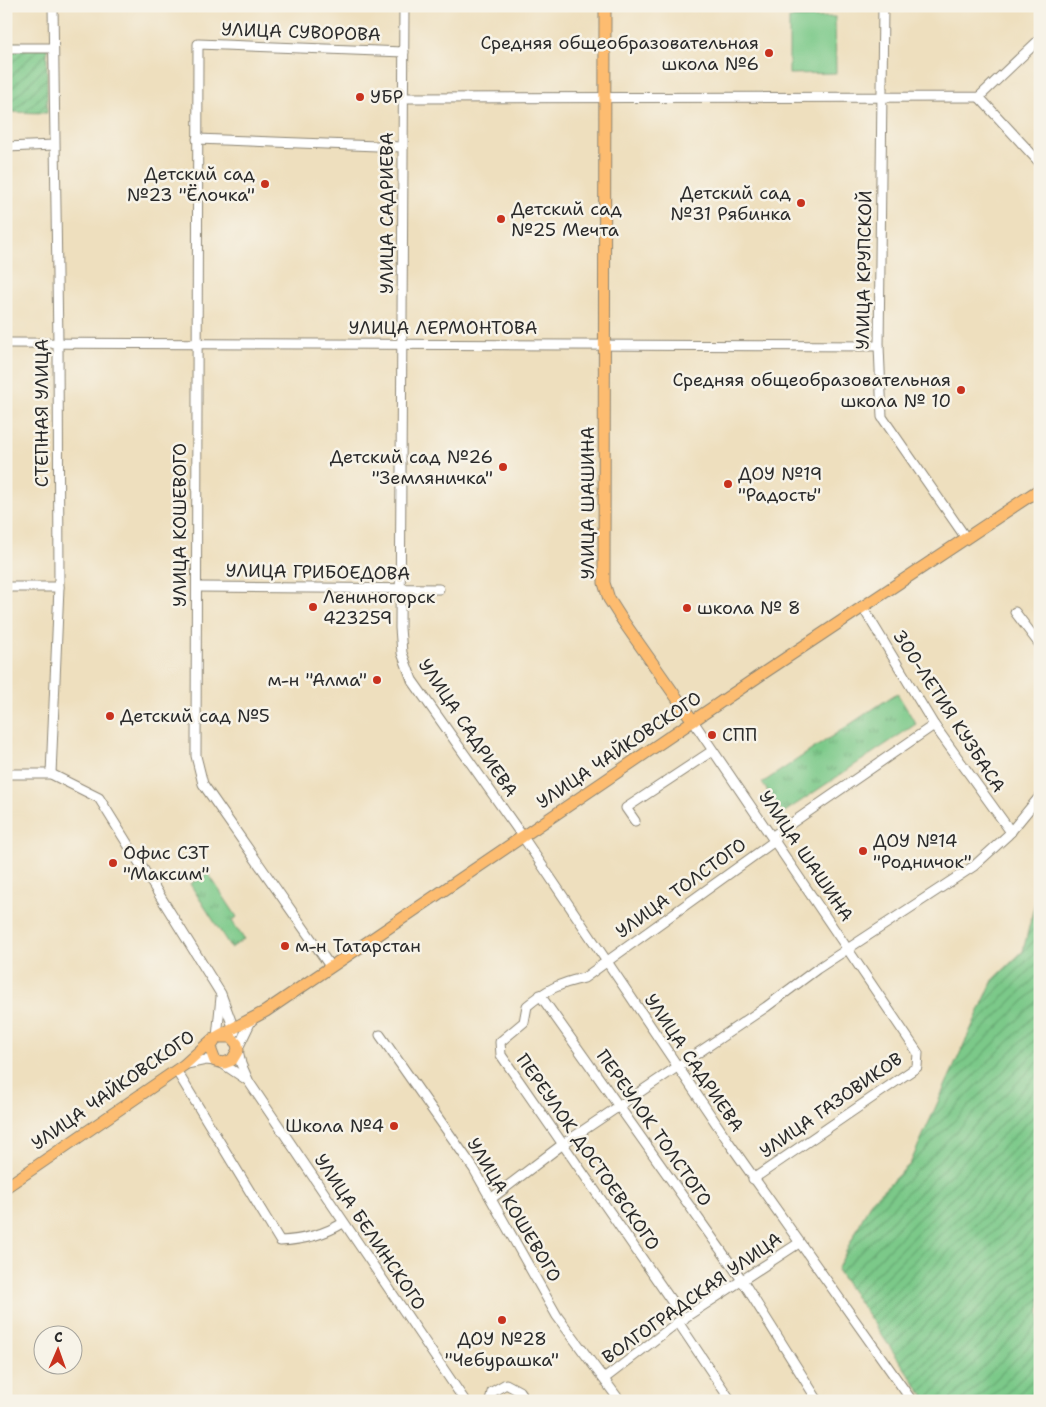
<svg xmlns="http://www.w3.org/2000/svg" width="1046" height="1407" font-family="'Shantell Sans',sans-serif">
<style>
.grass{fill:url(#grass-tufts);stroke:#537a5a}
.garden{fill:url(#garden-furrows);stroke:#537a5a}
.pitch{fill:#7bc989;stroke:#537a5a}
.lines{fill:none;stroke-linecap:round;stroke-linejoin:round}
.minor-casing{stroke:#8c8574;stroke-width:11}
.major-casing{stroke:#8c8574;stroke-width:13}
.minor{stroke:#fff;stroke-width:9}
.major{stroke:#fdbc6f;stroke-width:11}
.poi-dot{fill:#c8321e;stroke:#f7f3e8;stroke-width:2}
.labels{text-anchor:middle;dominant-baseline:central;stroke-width:5;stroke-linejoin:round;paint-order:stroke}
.street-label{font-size:18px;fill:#2b2b2b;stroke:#f7f3e8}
.poi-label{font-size:18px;fill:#2b2b2b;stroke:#f7f3e8;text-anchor:start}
</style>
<defs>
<pattern id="grass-tufts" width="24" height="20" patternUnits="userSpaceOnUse" patternTransform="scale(1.25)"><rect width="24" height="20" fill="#7bc989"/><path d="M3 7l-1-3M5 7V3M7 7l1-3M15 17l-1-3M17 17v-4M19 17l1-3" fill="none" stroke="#65a370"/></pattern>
<pattern id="garden-furrows" width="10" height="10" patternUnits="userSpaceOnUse" patternTransform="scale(1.25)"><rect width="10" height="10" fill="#7bc989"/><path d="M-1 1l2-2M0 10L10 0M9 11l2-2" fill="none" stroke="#65a370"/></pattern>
</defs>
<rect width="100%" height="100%" fill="#f7f3e8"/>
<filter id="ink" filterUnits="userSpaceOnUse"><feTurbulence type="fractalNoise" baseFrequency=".02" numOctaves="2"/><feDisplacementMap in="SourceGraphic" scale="10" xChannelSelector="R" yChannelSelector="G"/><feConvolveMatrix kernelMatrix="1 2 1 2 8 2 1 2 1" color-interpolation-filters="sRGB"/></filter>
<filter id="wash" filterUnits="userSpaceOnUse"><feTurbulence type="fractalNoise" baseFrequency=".0096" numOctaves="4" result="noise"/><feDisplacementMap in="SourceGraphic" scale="20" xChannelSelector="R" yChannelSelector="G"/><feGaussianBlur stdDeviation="1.12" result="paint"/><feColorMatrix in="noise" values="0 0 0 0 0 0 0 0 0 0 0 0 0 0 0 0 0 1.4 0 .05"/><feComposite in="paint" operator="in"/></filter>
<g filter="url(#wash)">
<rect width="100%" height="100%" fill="#eedfbe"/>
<g class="grass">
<path d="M897,693l19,31 -133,89 -21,-30z"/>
<path d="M208,873l29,44 -5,4 12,18 -13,9 -41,-64z"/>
</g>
<g class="garden">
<path d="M6,43l41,1v69l-41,-1z"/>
<path d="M1040,883v518h-113l-90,-131 34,-69 39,-37 83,-184 30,-29z"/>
</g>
<path class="pitch" d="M835,17l1,56 -47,1v-56z"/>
</g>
<g filter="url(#ink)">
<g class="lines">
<defs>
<g id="minor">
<path d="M404,6l-4,622 2,25 10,27 111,157 207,307 182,257"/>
<path d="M883,6l-4,340 3,71 84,121"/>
<path d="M6,48h47"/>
<path d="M979,97l61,66"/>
<path d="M404,98l575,-1 61,-58"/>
<path d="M197,139l206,8"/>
<path d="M6,147l48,-2"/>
<path d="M6,343l873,3"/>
<path d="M6,587h53"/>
<path d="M197,587l242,2"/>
<path d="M862,606l72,119 77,107"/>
<path d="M1015,612l25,33"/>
<path d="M693,721l225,332 -1,14 -164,112"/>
<path d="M6,774h45l48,24 122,196 14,38"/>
<path d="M51,774l8,-187 -1,-244 -5,-337"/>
<path d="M635,821l-9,-13 86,-57"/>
<path d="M773,836l161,-111"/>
<path d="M330,966l-127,-182 -7,-28 2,-712 206,8"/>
<path d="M540,995l202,285 76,121"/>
<path d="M380,1035l94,134 83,147 63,85"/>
<path d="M217,1037l4,-40"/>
<path d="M238,1048l12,-25 4,-5"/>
<path d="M238,1050l3,14 8,18 216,319"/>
<path d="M220,1062l27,18"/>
<path d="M187,1064l19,-4 9,1"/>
<path d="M176,1070l104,171c22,-1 45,-7 63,-18"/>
<path d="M492,1198l71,-54 203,-137 51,-38 157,-103 34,-31 32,-39"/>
<path d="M684,1319l-183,-264 -1,-13 24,-20 3,-16c19,-16 33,-23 57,-28l192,-138"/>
<path d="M678,1322l53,79"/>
<path d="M604,1379l74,-57 121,-79"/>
<path d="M490,1401l2,-9 14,-8 13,7 7,10"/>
</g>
<g id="major">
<path d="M605,6l-1,577 5,16 14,22 70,100"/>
<path d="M217,1037h14l6,7 1,6 -6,10 -8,3 -9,-2 -5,-13 7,-11c16,-9 33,-17 49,-26l496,-337 278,-185"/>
<path d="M6,1187l178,-122 30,-27"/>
</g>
</defs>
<use href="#minor" class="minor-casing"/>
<use href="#major" class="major-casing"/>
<use href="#minor" class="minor"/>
<use href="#major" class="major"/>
</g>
</g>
<g class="poi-dot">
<circle cx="769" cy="53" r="5"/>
<circle cx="360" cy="97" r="5"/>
<circle cx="265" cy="184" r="5"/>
<circle cx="801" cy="203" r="5"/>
<circle cx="501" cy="219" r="5"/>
<circle cx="961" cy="390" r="5"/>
<circle cx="503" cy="467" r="5"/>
<circle cx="728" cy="484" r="5"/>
<circle cx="313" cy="607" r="5"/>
<circle cx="687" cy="608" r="5"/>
<circle cx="377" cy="680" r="5"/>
<circle cx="110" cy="716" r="5"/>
<circle cx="712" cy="735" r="5"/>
<circle cx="863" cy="851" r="5"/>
<circle cx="113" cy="863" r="5"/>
<circle cx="285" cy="946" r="5"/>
<circle cx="394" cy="1126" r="5"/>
<circle cx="502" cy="1320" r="5"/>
</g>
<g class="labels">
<g class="street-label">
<text transform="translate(301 32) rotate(2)">УЛИЦА СУВОРОВА</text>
<text transform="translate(387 213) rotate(-90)">УЛИЦА САДРИЕВА</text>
<text transform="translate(864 270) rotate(-89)">УЛИЦА КРУПСКОЙ</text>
<text x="443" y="328">УЛИЦА ЛЕРМОНТОВА</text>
<text transform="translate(42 413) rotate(-90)">СТЕПНАЯ УЛИЦА</text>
<text transform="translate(588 503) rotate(-90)">УЛИЦА ШАШИНА</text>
<text transform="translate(180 525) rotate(-90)">УЛИЦА КОШЕВОГО</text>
<text transform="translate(318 572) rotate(1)">УЛИЦА ГРИБОЕДОВА</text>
<text transform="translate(949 711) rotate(57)">300-ЛЕТИЯ КУЗБАСА</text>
<text transform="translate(468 728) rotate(56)">УЛИЦА САДРИЕВА</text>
<text transform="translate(619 750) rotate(-34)">УЛИЦА ЧАЙКОВСКОГО</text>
<text transform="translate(806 856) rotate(56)">УЛИЦА ШАШИНА</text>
<text transform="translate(681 888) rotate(-36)">УЛИЦА ТОЛСТОГО</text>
<text transform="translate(694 1063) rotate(56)">УЛИЦА САДРИЕВА</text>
<text transform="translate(113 1090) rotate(-35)">УЛИЦА ЧАЙКОВСКОГО</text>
<text transform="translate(831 1105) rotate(-35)">УЛИЦА ГАЗОВИКОВ</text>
<text transform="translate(654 1128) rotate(55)">ПЕРЕУЛОК ТОЛСТОГО</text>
<text transform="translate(588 1152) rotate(55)">ПЕРЕУЛОК ДОСТОЕВСКОГО</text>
<text transform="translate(514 1210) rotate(59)">УЛИЦА КОШЕВОГО</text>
<text transform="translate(370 1232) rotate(56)">УЛИЦА БЕЛИНСКОГО</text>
<text transform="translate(692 1298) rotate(-35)">ВОЛГОГРАДСКАЯ УЛИЦА</text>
</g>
<g class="poi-label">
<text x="759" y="43" text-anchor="end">Средняя общеобразовательная<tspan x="759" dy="21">школа №6</tspan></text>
<text x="370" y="97">УБР</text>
<text x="255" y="174" text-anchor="end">Детский сад<tspan x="255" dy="21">№23 "Ёлочка"</tspan></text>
<text x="791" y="193" text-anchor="end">Детский сад<tspan x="791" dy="21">№31 Рябинка</tspan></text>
<text x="511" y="209">Детский сад<tspan x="511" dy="21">№25 Мечта</tspan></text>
<text x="951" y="380" text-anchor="end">Средняя общеобразовательная<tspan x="951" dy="21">школа № 10</tspan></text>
<text x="493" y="457" text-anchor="end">Детский сад №26<tspan x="493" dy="21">"Земляничка"</tspan></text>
<text x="738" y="474">ДОУ №19<tspan x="738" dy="21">"Радость"</tspan></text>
<text x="323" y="597">Лениногорск<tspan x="323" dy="21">423259</tspan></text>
<text x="697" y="608">школа № 8</text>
<text x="367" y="680" text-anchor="end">м-н "Алма"</text>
<text x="120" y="716">Детский сад №5</text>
<text x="722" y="735">СПП</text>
<text x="873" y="841">ДОУ №14<tspan x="873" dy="21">"Родничок"</tspan></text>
<text x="123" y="853">Офис СЗТ<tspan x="123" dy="21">"Максим"</tspan></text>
<text x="295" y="946">м-н Татарстан</text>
<text x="384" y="1126" text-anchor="end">Школа №4</text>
<text x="502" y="1339" text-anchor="middle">ДОУ №28<tspan x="502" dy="21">"Чебурашка"</tspan></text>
</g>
</g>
<rect width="1046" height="1407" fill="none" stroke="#f7f3e8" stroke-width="25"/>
<g transform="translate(58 1350) rotate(2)"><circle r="24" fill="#f7f3e8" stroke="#a5a39c"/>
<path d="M0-4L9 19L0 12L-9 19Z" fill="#c8321e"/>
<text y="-8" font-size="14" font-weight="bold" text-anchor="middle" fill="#2b2b2b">С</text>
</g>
</svg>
